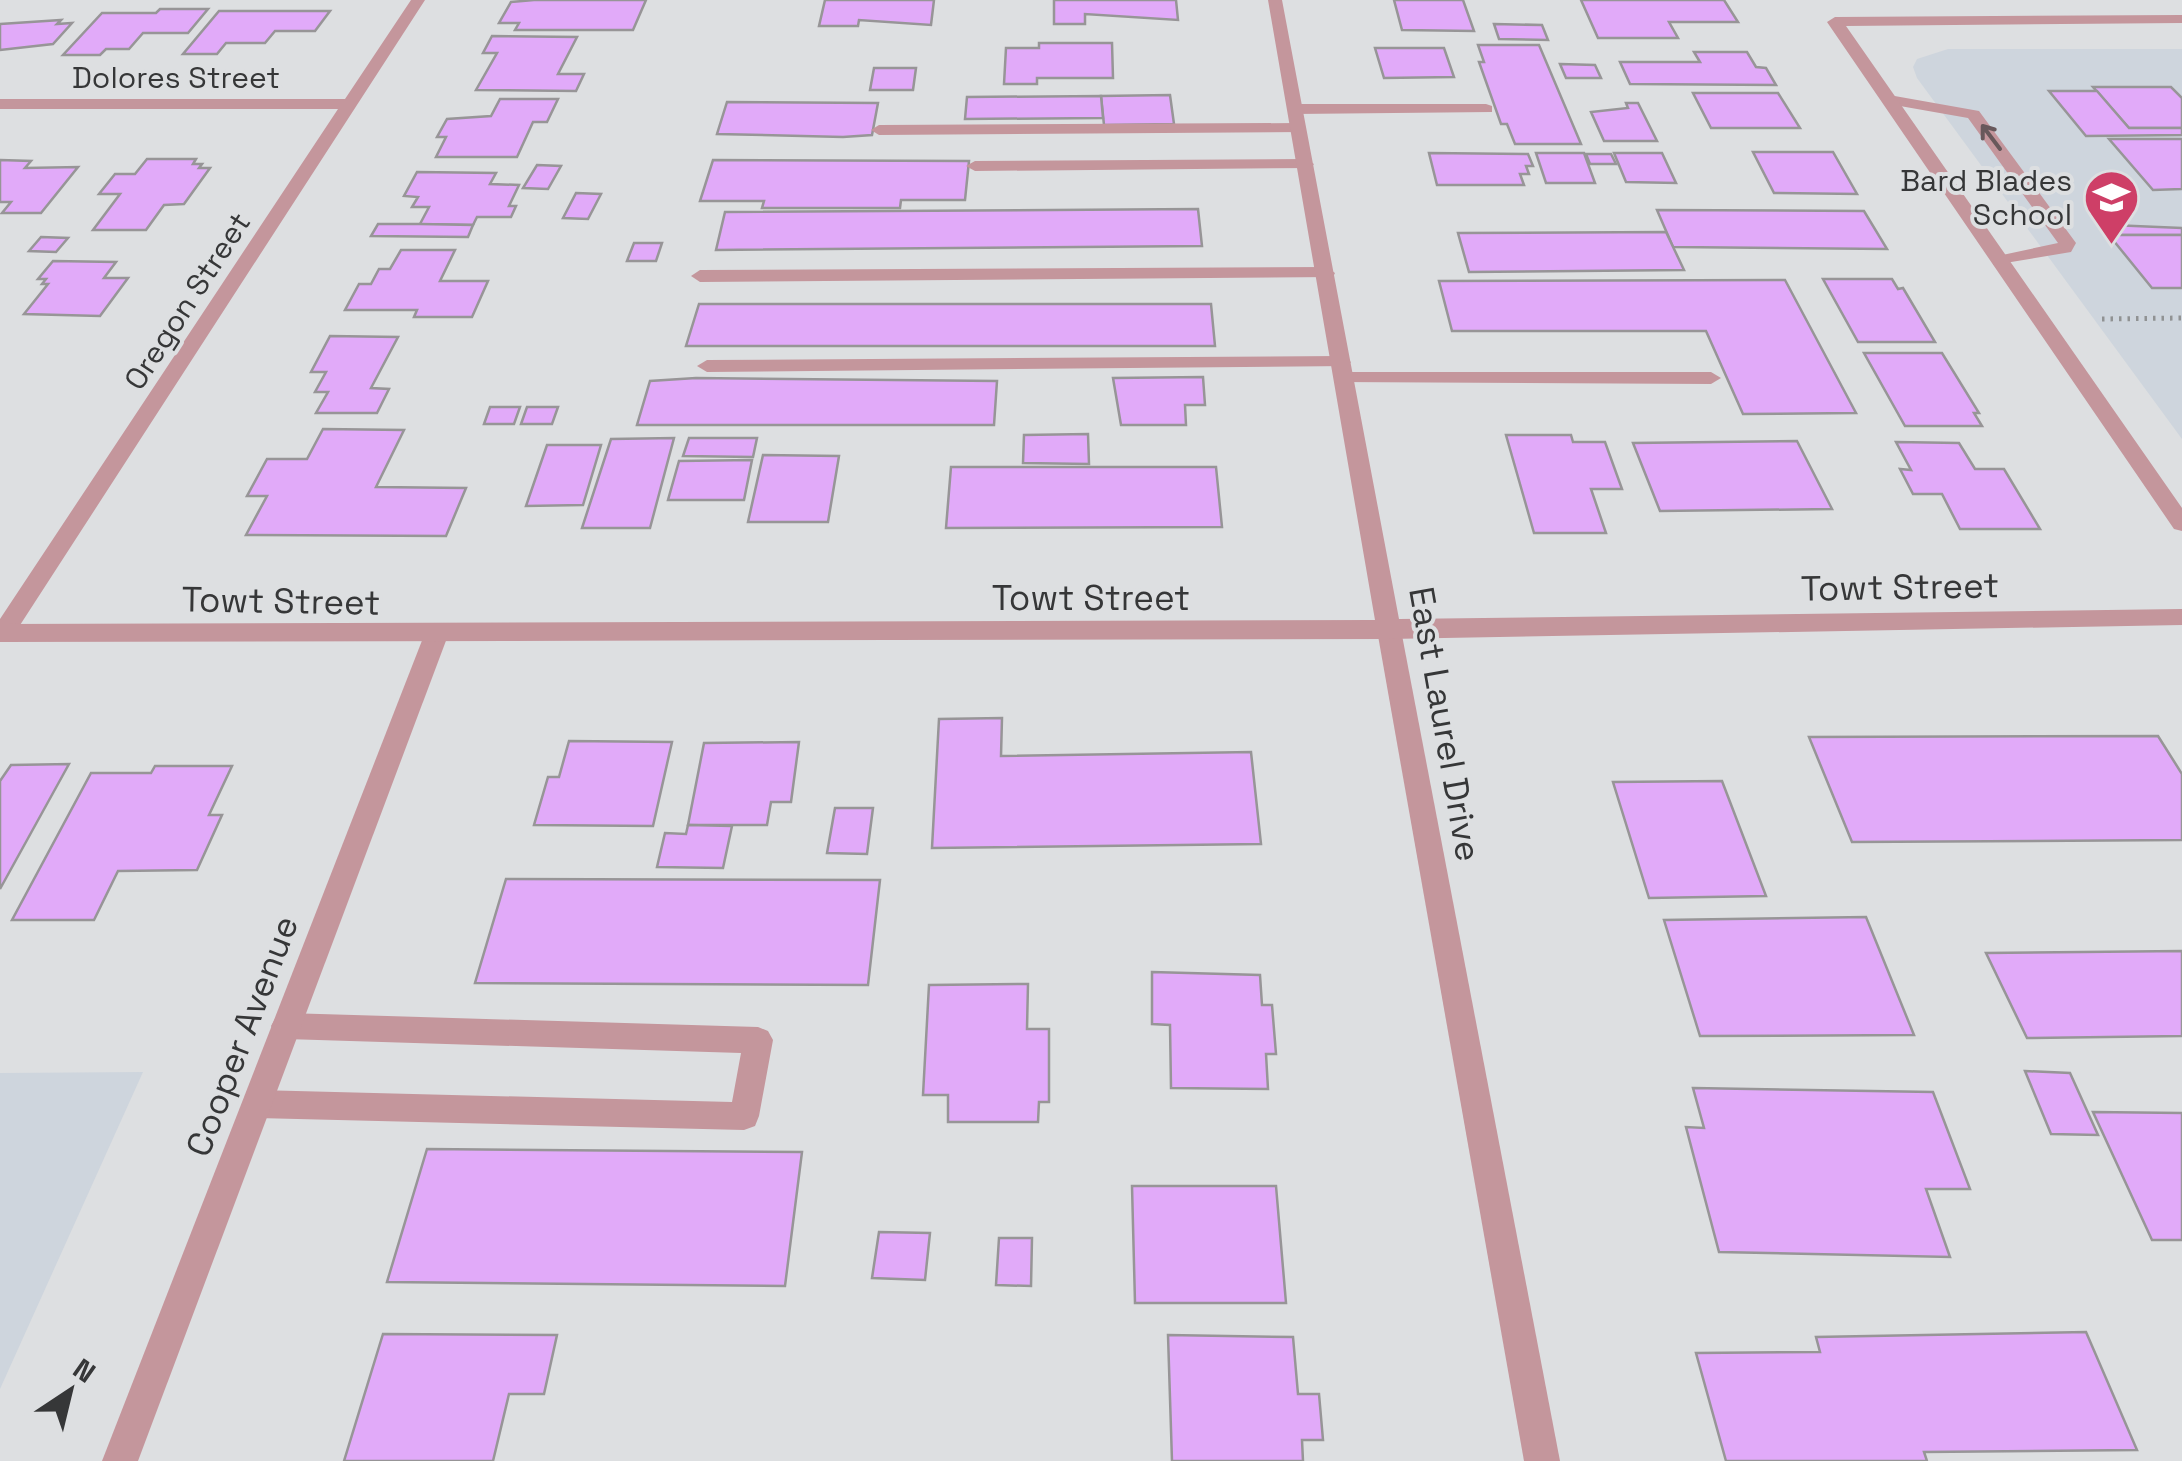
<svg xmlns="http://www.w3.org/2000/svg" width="2182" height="1461" font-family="'Space Grotesk',sans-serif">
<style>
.built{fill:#ced5dd}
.building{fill:#e1aaf9;stroke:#979597;stroke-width:2.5}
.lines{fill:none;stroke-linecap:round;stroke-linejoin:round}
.path{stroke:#909293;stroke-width:5;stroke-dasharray:2.5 6;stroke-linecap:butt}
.service{fill:#c4969c;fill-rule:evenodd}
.minor{fill:#c4969c;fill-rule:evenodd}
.tertiary{fill:#c4969c;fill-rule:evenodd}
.oneway{stroke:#68585b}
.labels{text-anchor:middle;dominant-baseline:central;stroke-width:8;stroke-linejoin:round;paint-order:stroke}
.far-street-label{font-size:30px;fill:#363738;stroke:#dddfe1}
.far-poi-label{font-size:30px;fill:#363738;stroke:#dddfe1;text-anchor:end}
.street-label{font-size:35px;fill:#363738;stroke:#dddfe1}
</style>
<rect width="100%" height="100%" fill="#dddfe1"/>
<g class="built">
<path d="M1948,49h234v390l-265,-361 -4,-11 4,-8z"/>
<path d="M143,1072l-143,317v-316z"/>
</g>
<g class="building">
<path d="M534,0h112l-13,30h-118l4,-7h-20l12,-21z"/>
<path d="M825,0h109l-3,25 -72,-5 -1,6h-39z"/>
<path d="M1054,0h122l2,20 -93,-6v10h-31z"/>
<path d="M1394,0h69l11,31 -72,-1z"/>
<path d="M1581,0h143l14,22h-69l9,16h-80z"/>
<path d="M160,9h48l-20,24h-45l-14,16h-23l-6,6h-37l39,-42h54z"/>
<path d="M219,11h111l-15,20h-40l-10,12h-39l-9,11h-34z"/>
<path d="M61,20l-4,4 15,-1 -19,21 -53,6v-26z"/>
<path d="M1494,24l48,1 6,15 -49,-1z"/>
<path d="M492,36l85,1 -19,37h26l-8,17 -100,-1 21,-37h-14z"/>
<path d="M1039,43h73l1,35h-76v6h-33l2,-36h33z"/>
<path d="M1478,45h61l42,99h-66l-8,-20h-6l-22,-62h5z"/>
<path d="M1375,48h69l10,29 -70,1z"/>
<path d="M1694,52h53l9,15 10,1 10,17 -146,-1 -10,-22h80z"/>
<path d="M1560,64l35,1 6,13h-35z"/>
<path d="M874,68h42l-3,22h-43z"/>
<path d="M2093,87h78l11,11v30h-53z"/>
<path d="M2049,91h48l32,37h53v7l-96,1z"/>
<path d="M1693,93h85l22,35h-89z"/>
<path d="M1170,95l4,29 -70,1 -3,-29z"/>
<path d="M1101,96l2,22 -138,1 2,-22z"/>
<path d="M500,99h58l-11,23h-14l-16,35h-81l10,-20h-9l10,-18 44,-3z"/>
<path d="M727,102l151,1 -6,32 -29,2 -126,-3z"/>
<path d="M1626,103h12l19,38h-53l-13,-29 37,-4z"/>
<path d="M2109,139h73v50l-29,1z"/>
<path d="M1753,152h80l24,42 -83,-1z"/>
<path d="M1429,153l99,1 5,12h-7l3,8h-9l4,11h-87z"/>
<path d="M1536,153h48l11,30h-49z"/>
<path d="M1614,153h48l14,30 -50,-1z"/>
<path d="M1586,154h25l5,10h-26z"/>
<path d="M147,159h49l-3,5h9l-3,4h11l-26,36 -20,1 -18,25h-53l27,-36h-21l16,-20h20z"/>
<path d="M0,160l31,1 -6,7 53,-1 -37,46h-39l9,-11h-11z"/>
<path d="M713,160l256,1 -4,39h-64l-1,8h-138l2,-7h-64z"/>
<path d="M537,165l24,1 -13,23 -25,-1z"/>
<path d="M417,172l79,1 -6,11 29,1 -10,21h7l-5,11h-34l-4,8 -53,-1 9,-17h-17l6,-10 -14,-1z"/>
<path d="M576,193l25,1 -13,25 -25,-1z"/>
<path d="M1198,209l4,37 -486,4 9,-38z"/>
<path d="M1657,210l207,1 23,38 -214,-2z"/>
<path d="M378,224h42l53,1 -5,12 -97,-1z"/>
<path d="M2111,225l71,3v7h-63z"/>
<path d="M1666,232l18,38 -215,2 -11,-39z"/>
<path d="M2109,235h73v53h-30z"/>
<path d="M41,237l27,1 -12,14 -27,-1z"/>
<path d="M634,243h28l-6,18h-29z"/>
<path d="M401,250h54l-15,31h48l-16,36h-58l3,-7h-72l14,-26h12l8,-15h11z"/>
<path d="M53,261l63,1 -12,16h24l-28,38 -76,-2 24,-30h-6l4,-5h-8z"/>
<path d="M1823,279h69l6,10 5,-1 32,54h-77z"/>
<path d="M1785,280l71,133 -113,1 -37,-83h-254l-13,-50z"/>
<path d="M699,304h512l4,42h-529z"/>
<path d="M330,336l68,1 -27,51 18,1 -12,24h-61l12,-21h-13l11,-20h-15z"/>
<path d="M1864,353h78l37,60h-5l8,13h-77z"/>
<path d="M1203,377l2,28h-20l1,20h-65l-8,-47z"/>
<path d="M696,378l301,3 -3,44h-357l13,-44z"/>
<path d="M490,407h30l-6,17h-30z"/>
<path d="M527,407h31l-6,17h-31z"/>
<path d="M323,429l81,1 -28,57 90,1 -20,48 -200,-1 21,-39h-20l20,-37h40z"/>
<path d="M1088,434l1,30 -66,-1 1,-28z"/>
<path d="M1506,435h65l2,7h32l17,47h-31l15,44h-72z"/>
<path d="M674,438l-24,90h-68l29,-89z"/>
<path d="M689,438h68l-4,19 -70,-1z"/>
<path d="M1797,441l35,68 -172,2 -27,-68z"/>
<path d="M1896,442l63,1 16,26h29l36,60h-80l-18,-35h-29l-13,-25 11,1z"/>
<path d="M547,445h54l-18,60 -57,1z"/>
<path d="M763,455l76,1 -11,66h-80z"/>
<path d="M752,460l-8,40h-76l11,-39z"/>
<path d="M951,467h265l6,60 -276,1z"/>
<path d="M1002,718l-1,38 250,-4 10,92 -329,4 7,-129z"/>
<path d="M2158,736l24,38v66l-330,2 -43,-105z"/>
<path d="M569,741l103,1 -19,84 -119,-1 14,-48h11z"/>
<path d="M799,742l-8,60h-20l-4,23h-79l16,-82z"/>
<path d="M69,764l-69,125v-108l11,-16z"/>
<path d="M155,766h77l-23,49h13l-25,55 -79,1 -24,49h-82l79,-147h60z"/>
<path d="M1722,781l44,115 -117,2 -36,-116z"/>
<path d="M835,808h38l-6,46 -40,-1z"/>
<path d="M688,825l44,1 -9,42 -66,-1 8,-34 21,1z"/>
<path d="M506,879l374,1 -12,105 -393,-2z"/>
<path d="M1866,917l48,118 -214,1 -36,-116z"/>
<path d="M2182,951v85l-155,2 -41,-85z"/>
<path d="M1152,972l108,3 2,30h10l4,49h-10l2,35 -97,-1 -1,-63 -18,-1z"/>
<path d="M1028,984l-1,45h22v73h-10l-1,20h-90v-27h-25l6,-110z"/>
<path d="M2025,1071l45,2 28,62 -47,-1z"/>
<path d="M1693,1088l240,4 37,97h-44l24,68 -231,-5 -33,-125 18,1z"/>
<path d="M2093,1112l89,1v127h-30z"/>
<path d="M427,1149l375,3 -17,134 -398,-4z"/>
<path d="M1132,1186h144l10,117h-151z"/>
<path d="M879,1232l51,1 -5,47 -53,-2z"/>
<path d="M999,1238h33l-1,48 -35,-1z"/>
<path d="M2086,1332l51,118 -213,2 3,9h-201l-30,-108 124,-1 -4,-15z"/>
<path d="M383,1334l174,1 -13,59h-35l-16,67h-149z"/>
<path d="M1168,1335l125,2 5,57h21l4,46h-21l1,21h-131z"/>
</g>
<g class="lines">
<path class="path" d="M2102,319l80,-1"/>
<g class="service">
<path d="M1889,95l90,16 97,132 -5,9 -78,13v-8l65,-14 -90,-125 -85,-15v-6z"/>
<path d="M1486,104l6,2v6l-197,2 -8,-5 8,-5z"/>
<path d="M1298,123l6,1v8l-425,3 -8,-5 8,-5z"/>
<path d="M1305,159l9,5 -3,4 -336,3 -9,-5 9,-5z"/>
<path d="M1326,267l9,6 -2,4 -633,5 -9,-6 9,-6z"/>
<path d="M1341,356l10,6 -3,4 -641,6 -10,-6 10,-6z"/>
<path d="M1344,372h367l10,6 -10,6 -374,-2 -3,-4z"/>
<path d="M286,1013l472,14 10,4 5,9 -14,76 -4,10 -11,4 -487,-12 -11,-4 -4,-10 4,-10 11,-4 475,12 9,-49 -455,-14 -10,-4 -5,-9 5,-9z"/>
</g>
<g class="minor">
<path d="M411,0h14l-414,639 -11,2v-22l338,-510h-338v-10h345z"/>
<path d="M2182,15v8l-336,3 336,482v23l-8,-2 -347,-507 8,-5z"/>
<path d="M1389,621l12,9 159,831h-36l-147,-831z"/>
<path d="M435,629l12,9 -309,823h-36l321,-823z"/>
</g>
<path class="tertiary" d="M1268,0h14l117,619 783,-10v16l-793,14 -1389,3v-18l1375,-4z"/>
</g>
<defs><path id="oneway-shaft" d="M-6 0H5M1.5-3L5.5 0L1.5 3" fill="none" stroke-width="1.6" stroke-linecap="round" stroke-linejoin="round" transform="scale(2.5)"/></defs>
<use class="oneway" href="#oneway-shaft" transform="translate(1991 137) rotate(-127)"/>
<defs>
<symbol id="school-pin" viewBox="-11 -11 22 30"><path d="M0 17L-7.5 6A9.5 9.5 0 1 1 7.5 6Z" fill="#ce3f67" stroke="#dddfe1"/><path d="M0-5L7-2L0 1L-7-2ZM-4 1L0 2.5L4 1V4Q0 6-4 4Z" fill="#fff"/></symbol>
</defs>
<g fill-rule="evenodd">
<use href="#school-pin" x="2080" y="166" width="63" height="86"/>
</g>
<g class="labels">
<g class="far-street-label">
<text x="176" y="77">Dolores Street</text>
<text transform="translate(187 301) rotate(-57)">Oregon Street</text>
</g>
<g class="far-poi-label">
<text x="2072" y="180">Bard Blades<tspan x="2072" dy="34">School</tspan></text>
</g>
<g class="street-label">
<text transform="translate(1900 587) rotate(-1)">Towt Street</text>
<text x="1091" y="598">Towt Street</text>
<text transform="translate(281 601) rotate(1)">Towt Street</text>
<text transform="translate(1445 724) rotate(80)">East Laurel Drive</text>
<text transform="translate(242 1036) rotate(-69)">Cooper Avenue</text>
</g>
</g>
<g transform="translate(70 1391) rotate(35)" stroke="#dddfe1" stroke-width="8" paint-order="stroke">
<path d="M0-8L18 38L0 25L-18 38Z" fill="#363738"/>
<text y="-15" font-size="28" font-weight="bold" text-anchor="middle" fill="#363738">N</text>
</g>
</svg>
